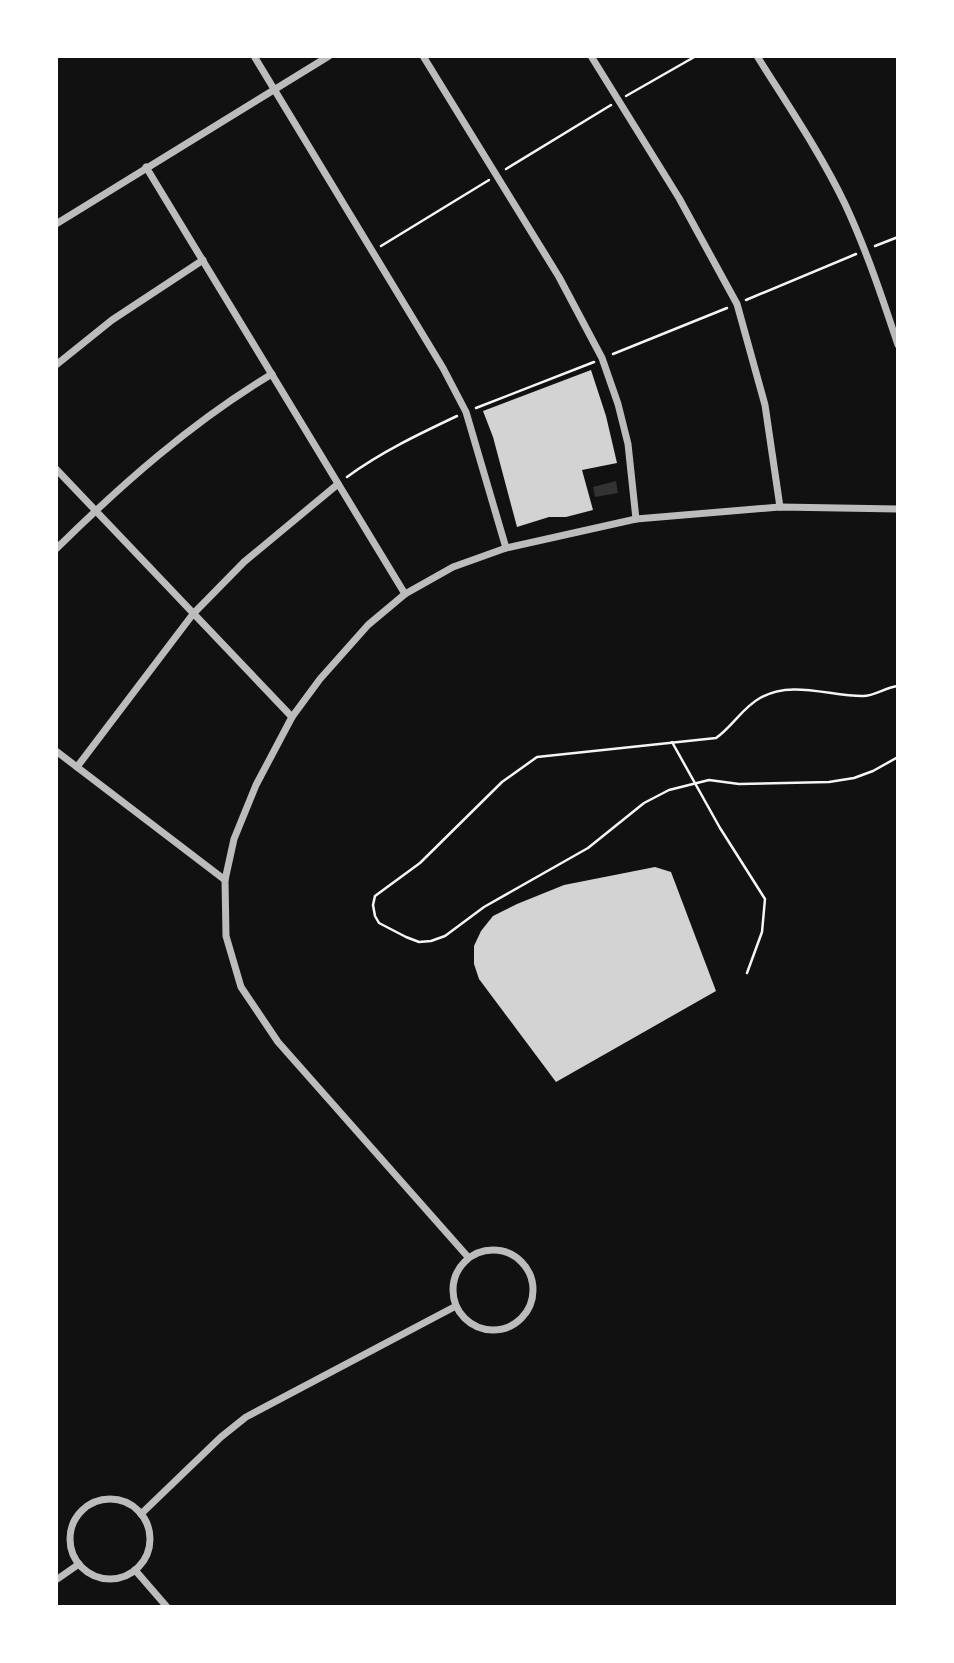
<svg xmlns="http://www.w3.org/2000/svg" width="954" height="1663" font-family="'Playfair Display',serif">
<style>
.water{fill:#333}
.building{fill:#d3d3d3}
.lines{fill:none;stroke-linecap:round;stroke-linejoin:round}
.path{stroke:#f5f5f5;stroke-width:2.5}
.minor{stroke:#bcbcbc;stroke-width:7}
</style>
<rect width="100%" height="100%" fill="#111"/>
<path class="water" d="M616,481l2,12 -23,4 -2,-10z"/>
<g class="building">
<path d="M591,370l15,46 11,47 -35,7 11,40 -27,7h-17l-32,10 -24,-90 -10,-26z"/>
<path d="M655,867l16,5 45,119 -160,91 -77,-103 -5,-15v-18l7,-15 12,-15 24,-12 47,-19z"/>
</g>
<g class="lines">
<g class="path">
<path d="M626,96l70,-40"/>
<path d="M506,169l105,-64"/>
<path d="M381,246l108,-66"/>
<path d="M875,246l23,-9"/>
<path d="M746,300l110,-46"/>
<path d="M613,354l114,-46"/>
<path d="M476,408l118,-46"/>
<path d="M347,477c34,-25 72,-43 110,-61"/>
<path d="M898,686c-12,1 -25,11 -36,10 -33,0 -71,-16 -102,2 -18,10 -27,28 -44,40l-179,19 -35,25 -82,81 -45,33 -2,9 2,11 4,7 27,14 13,5 12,-1 14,-5 39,-29 104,-59 56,-45 25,-13 40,-10 30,4 90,-2 25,-4 19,-7 25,-14"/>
<path d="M672,742l48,86 45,71 -3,33 -15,41"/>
</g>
<g class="minor">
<path d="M254,56l189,312 23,44 40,136"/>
<path d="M423,56l136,221 43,81 16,46 10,40 8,75"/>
<path d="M591,56l88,142 58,106 28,101 15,102"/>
<path d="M757,56c30,48 63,96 88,148 21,45 37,93 53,141"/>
<path d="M146,167l259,427"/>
<path d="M56,224l273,-168"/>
<path d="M56,365l56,-45 91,-60"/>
<path d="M56,469l236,248"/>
<path d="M56,549c66,-65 136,-127 216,-175"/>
<path d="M56,751l169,129"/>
<path d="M77,767l116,-153 51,-52 94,-78"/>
<circle cx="493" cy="1290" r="40"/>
<path d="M468,1257l-190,-215 -37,-55 -15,-51 -1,-56 9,-41 22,-54 36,-68 28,-38 48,-54 37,-31 48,-27 53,-19 130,-29 144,-12 118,2"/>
<circle cx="110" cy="1539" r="40"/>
<path d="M141,1514l80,-77 25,-20 210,-111"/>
<path d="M135,1570l32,37"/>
<path d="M56,1580l23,-16"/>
</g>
</g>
<rect width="954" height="1663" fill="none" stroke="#ffffff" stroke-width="116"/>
</svg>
